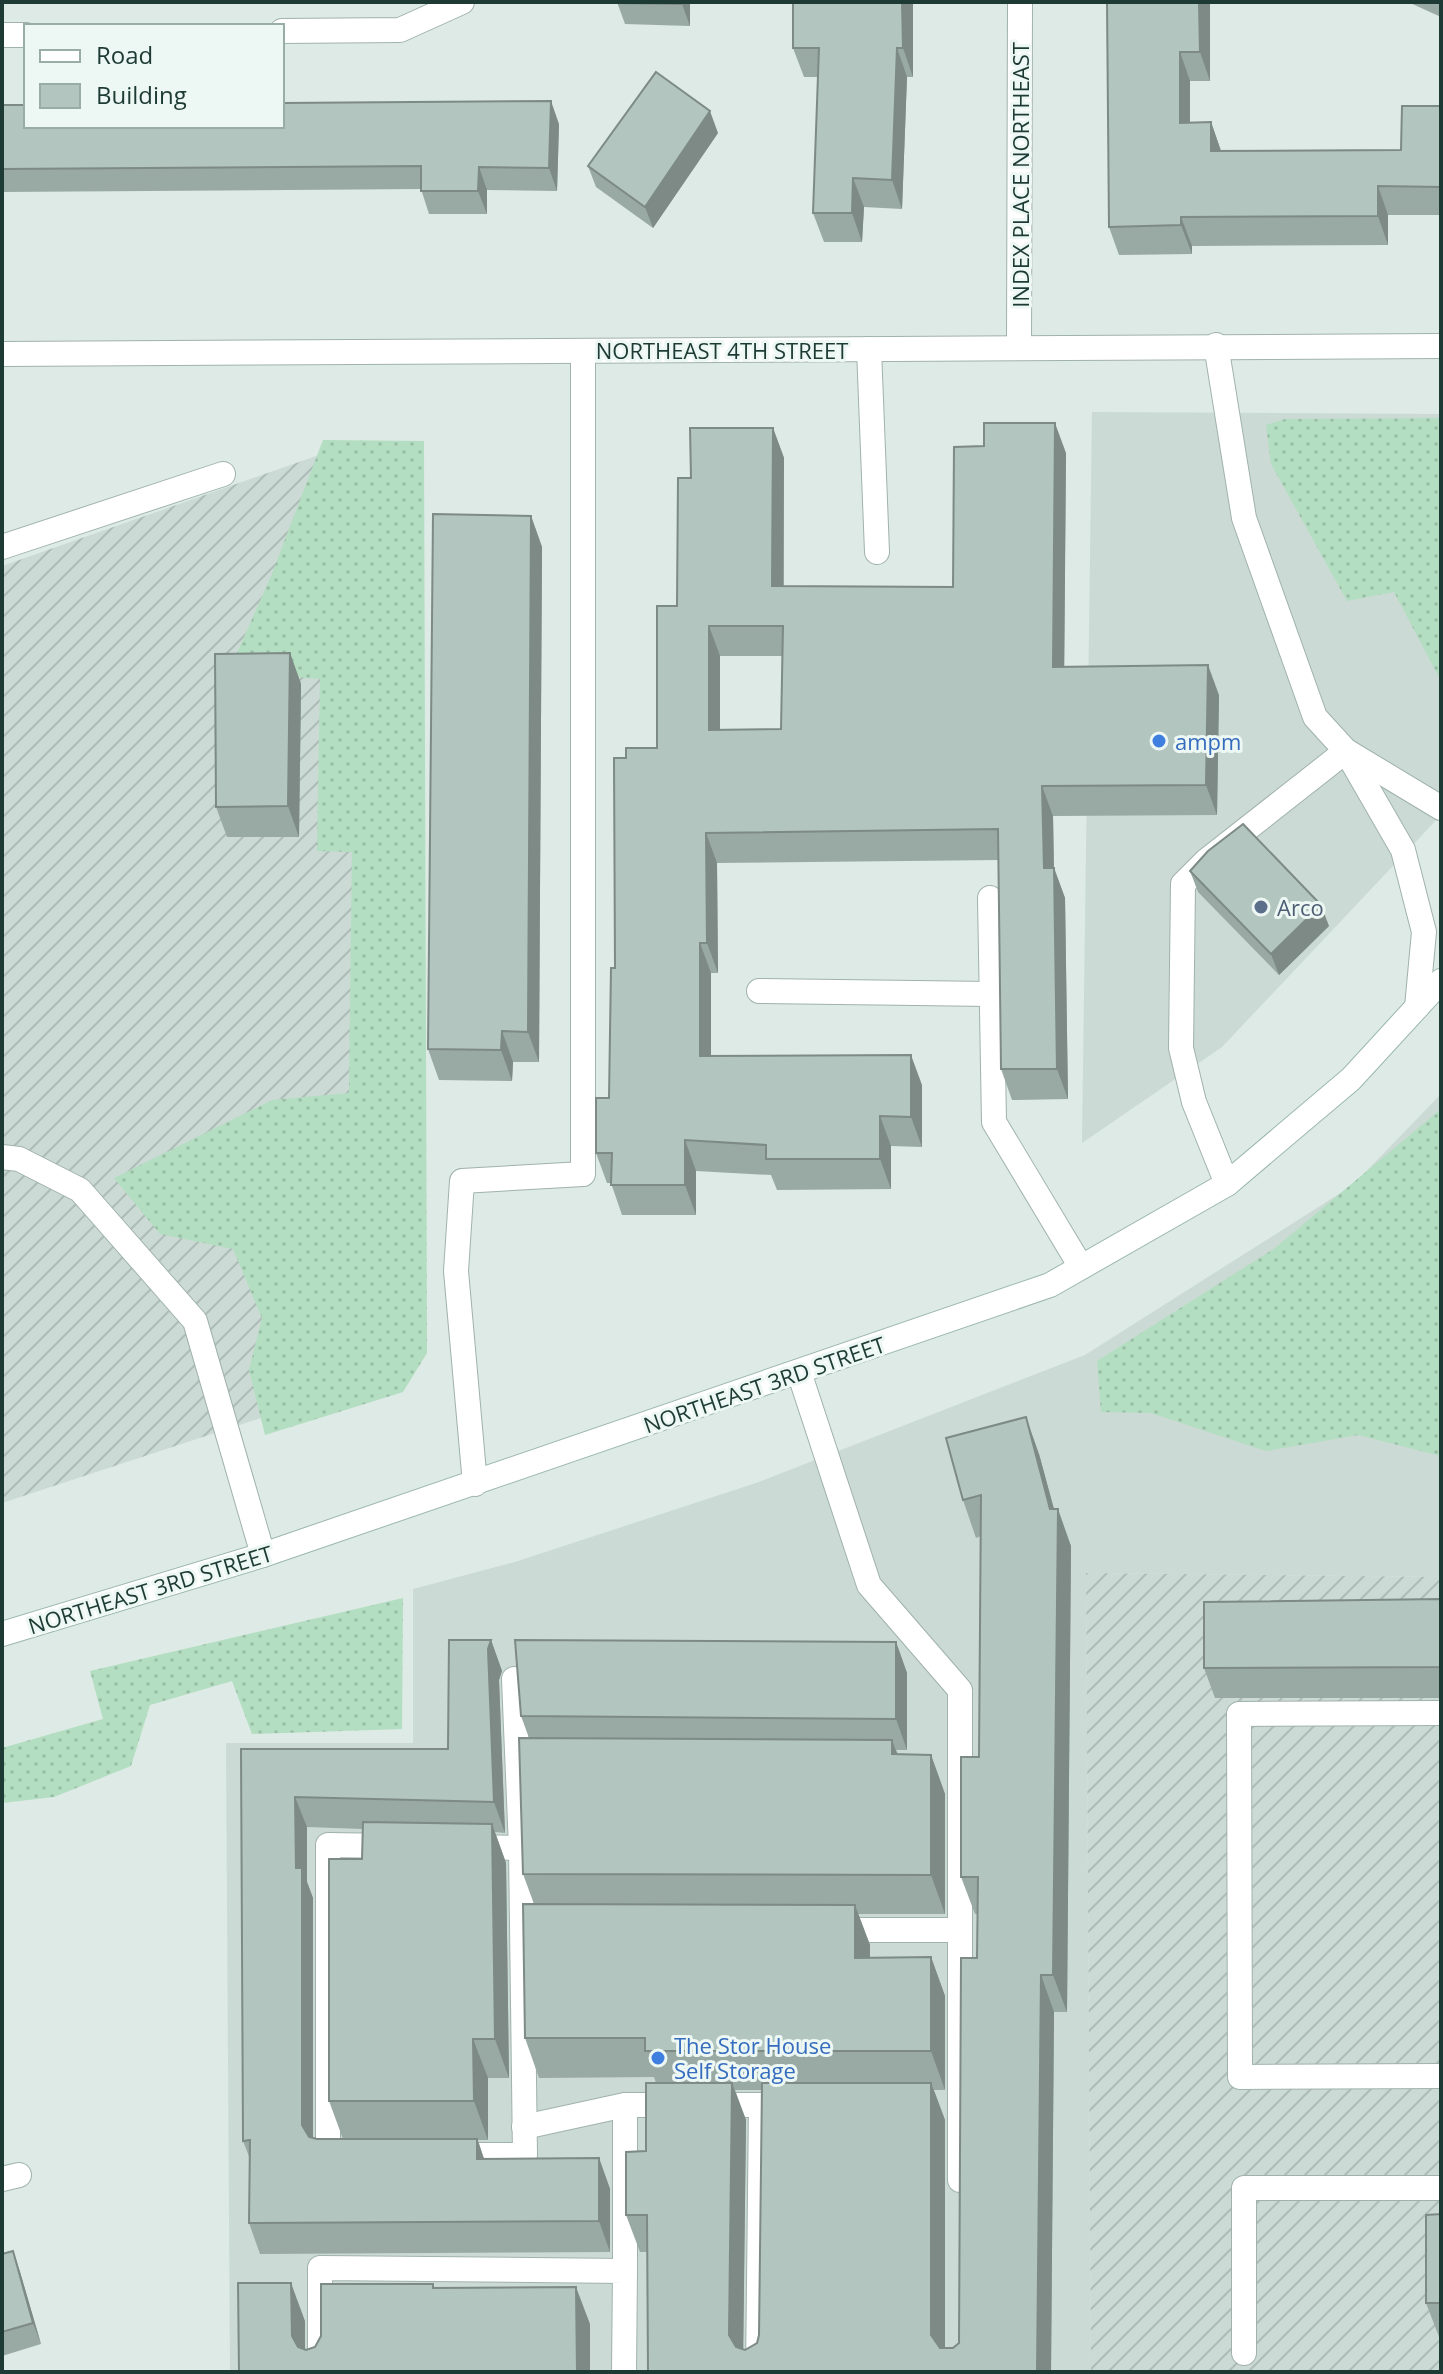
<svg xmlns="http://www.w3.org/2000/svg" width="1443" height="2374" font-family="'Open Sans',sans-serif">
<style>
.built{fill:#cbdad4}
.industrial{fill:url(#industrial-furrows)}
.grass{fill:url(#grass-dots)}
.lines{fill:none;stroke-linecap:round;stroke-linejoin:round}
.lane-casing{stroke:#a0b2ac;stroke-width:26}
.street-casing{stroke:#a0b2ac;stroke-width:26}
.secondary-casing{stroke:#9bb7ae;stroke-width:26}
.lane{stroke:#fff;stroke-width:24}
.street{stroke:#fff;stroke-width:24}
.secondary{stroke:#fff;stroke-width:24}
.wall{fill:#99a9a3;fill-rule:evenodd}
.shaded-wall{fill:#7d8a85}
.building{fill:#b2c5be;stroke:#7d8a85;stroke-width:2;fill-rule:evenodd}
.shop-dot{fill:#3f7fe0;stroke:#edf7f3;stroke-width:3}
.service-dot{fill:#5c6f8a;stroke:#edf7f3;stroke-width:3}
.labels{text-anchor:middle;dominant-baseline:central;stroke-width:6;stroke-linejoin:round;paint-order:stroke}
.street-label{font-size:22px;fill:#1d3b34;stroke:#edf7f3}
.shop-label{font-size:22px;fill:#366cbe;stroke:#edf7f3;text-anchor:start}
.service-label{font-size:22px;fill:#4e5e75;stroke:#edf7f3;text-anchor:start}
</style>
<defs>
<pattern id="industrial-furrows" width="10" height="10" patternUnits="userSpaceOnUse" patternTransform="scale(2)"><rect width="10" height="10" fill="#cbdad4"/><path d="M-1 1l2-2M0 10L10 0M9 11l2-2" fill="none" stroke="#aebcb7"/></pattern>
<pattern id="grass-dots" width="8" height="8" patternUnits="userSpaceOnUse" patternTransform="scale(2)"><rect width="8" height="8" fill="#b3dec1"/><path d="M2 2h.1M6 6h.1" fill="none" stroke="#9abfa6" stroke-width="1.8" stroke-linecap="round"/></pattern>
</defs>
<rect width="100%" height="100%" fill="#ddeae5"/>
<g class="built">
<path d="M1092,412l349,2v401l-219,232 -140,96z"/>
<path d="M1441,1094v483l-355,-4 5,799h-861l-4,-629h187v-154l102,-27 241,-79 329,-128 268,-170z"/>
</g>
<g class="industrial">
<path d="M362,440l2,944 -362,119v-937z"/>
<path d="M1086,1573l355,4v795h-350z"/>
</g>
<g class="grass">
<path d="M1441,418v263l-47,-89 -47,9 -76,-137 -5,-39 19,-6z"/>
<path d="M323,440l101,1 3,912 -24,39 -138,43 -16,-65 13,-52 -29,-69 -73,-15 -46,-56 158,-78 77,-7 3,-241 -35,-1 3,-172 -91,-8 42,-95z"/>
<path d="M1441,1109v347l-83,-21 -92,16 -115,-38 -50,-1 -4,-51 178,-113z"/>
<path d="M403,1598l-1,131 -150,5 -20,-53 -82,24 -19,61 -77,31 -52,6v-55l101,-29 -13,-48z"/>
</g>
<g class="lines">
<defs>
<g id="lane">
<path d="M1216,345l28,173 71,199 31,34 57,99 21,82 -7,75"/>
<path d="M869,349l8,203"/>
<path d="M2,547l221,-73"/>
<path d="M1348,752l93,56"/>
<path d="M990,898l4,224 87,145"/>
<path d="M759,991l232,3"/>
<path d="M2,1157l17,2 61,31 115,131 68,234"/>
<path d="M1227,1184l-33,-82 -13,-54 2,-164 23,-23 140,-110"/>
<path d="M799,1372l70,213 91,105v490"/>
<path d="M475,1484l-19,-213 6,-90 121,-7v-823"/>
<path d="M1441,1713l-202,1 1,363 201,-1"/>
<path d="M467,1847l54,1"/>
<path d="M832,1930h128"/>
<path d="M524,2127l101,-22"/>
<path d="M343,2155h-15v-310l66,1"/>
<path d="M452,2155h73l-4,-307 -7,-169"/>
<path d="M625,2271v-166h169"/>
<path d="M1244,2353v-165h197"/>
<path d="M320,2372v-104l305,3 -1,101"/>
<path d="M758,2372l3,-267"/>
</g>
<g id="street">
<path d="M282,31l118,-1 62,-28"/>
<path d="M2,35h24"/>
<path d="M1019,348l1,-346"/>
<path d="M2,354l1439,-8"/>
<path d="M2,2179l17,-4"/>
</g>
<path id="secondary" d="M2,1634l261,-79 787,-270 177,-101 124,-105 90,-98"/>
</defs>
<use href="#lane" class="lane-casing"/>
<use href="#street" class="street-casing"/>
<use href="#secondary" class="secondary-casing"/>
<use href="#lane" class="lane"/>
<use href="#street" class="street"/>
<use href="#secondary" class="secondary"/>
</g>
<g class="wall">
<path d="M617,2h73v24l-65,-2z"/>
<path d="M793,2h120v75h-6l-5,132 -38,-2 -2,35h-38l-11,-29 5,-136h-14l-11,-29z"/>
<path d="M1107,2h103v79h-20v42l21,-1 10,29 180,-1 40,-44v109h-53v30l-196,1v8l-73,1 -10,-28z"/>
<path d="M1408,2h33v15z"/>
<path d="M2,105l557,19 -2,67 -70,-1v24h-58l-8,-25 -419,3z"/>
<path d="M718,133l-65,95 -57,-41 -8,-21z"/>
<path d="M773,428l11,30v128l169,1 113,-134 -2,214 155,28 -2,120 -164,1 1,52 11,30 3,201 -56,1 -11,-31 -2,-209 -282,3 1,110h-7v83l211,29v62l-31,-1v43l-114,1 -6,-15 -75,-4v44h-74l-11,-32h-4l-11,-30 13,-55 17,-340 31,-10 20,-142 14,-128zM720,656h62l-1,73 -61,1z"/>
<path d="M531,516l11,31 -3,515h-26l-1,19 -73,-1 -11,-31z"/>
<path d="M290,653l11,31 -2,153h-72l-11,-30z"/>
<path d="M1190,871l139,55 -50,49 -81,-83z"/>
<path d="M1039,1454l15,55 17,37 -4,466h-13l-3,360h-403l-1,-120h-7l-14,-37 20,-64 10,-68 -2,-6 -115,1 -14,-40 9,-134 -11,-30 6,-136 -8,-22 375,-74 11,31v77h-11l2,4 33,1 14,39v120h-87l12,31v12h61l14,39v94h-11l11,30v228h8l6,-5 18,-385v-44h-2l-14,-37 18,-120 2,-221 -5,2 -13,-38zM735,2090h27l-3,245 -2,8 -12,7 -2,-1 3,-229z"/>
<path d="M1441,1599v99h-226l-11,-30z"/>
<path d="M491,1640l11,31 -3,9 6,153 -10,-1 11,31 3,215h-21v62h-10l6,19 115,-1 11,31v63l-350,2 -11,-31 1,-64 -7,-18 -2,-392h207zM307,1827l56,2 -1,30 -33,242 14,38 -30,-1v-240l-6,-16z"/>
<path d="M1441,2214v128l-15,-39z"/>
<path d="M13,2251l7,21 21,72 -39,12v-102z"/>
</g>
<g class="shaded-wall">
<path d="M682,2h8v24l-8,-22z"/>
<path d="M902,2h11v75l-10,-29z"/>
<path d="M1199,2h11v79l-10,-29z"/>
<path d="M897,48l10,29 -5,132 -10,-29z"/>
<path d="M1180,52l10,29v71l-10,-29z"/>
<path d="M551,101l8,23 -2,67 -8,-23z"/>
<path d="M710,111l8,22 -65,95 -8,-21z"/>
<path d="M1211,122l10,29h-10z"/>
<path d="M479,167l8,23v24l-9,-23z"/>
<path d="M853,178l11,29 -2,35 -10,-29z"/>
<path d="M1378,186l10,29v30l-10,-29z"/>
<path d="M1181,217l11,29v8l-11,-29z"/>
<path d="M1055,423l11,30 -2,244 -11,-30z"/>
<path d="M773,428l11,30 -1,158 -11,-30z"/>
<path d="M531,516l11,31 -3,515 -11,-30z"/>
<path d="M709,626l11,30v104l-11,-30z"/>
<path d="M290,653l11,31 -2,153 -11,-31z"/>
<path d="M1208,665l11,30 -2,120 -11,-30z"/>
<path d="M1042,786l11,30 1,61v-9l11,30 3,201 -11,-30 -13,-201z"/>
<path d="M706,833l11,30 1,110 -11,-30z"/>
<path d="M1321,905l8,21 -50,49 -8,-21z"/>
<path d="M700,943l11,30v113l-11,-30z"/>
<path d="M502,1031l11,31 -1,19 -11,-31z"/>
<path d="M911,1055l11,30v62l-11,-30z"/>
<path d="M880,1116l11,30v43l-11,-30z"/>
<path d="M685,1140l11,31v44l-11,-30z"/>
<path d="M1026,1417l13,37 19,70v-15l13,37 -4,466 -14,-37 -3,-466z"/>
<path d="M491,1640l11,31 -3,9 6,153 -11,-31 -6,-153z"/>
<path d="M896,1642l11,31v77l-11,-31z"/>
<path d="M892,1740l15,40 -15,-26z"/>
<path d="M931,1755l14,39v120l-14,-39z"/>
<path d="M295,1797l12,30v55l6,16v258l-11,-31z"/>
<path d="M492,1824l14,39 3,215 -14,-39z"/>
<path d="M855,1905l15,40v52l-15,-39z"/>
<path d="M931,1957l14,39v94l-14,-39z"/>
<path d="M1041,1975l13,37 -3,360h-14z"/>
<path d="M473,2039l15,39v62l-14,-39z"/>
<path d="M732,2083l14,37 -3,252 -14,-37z"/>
<path d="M931,2083l14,37v252l-14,-37z"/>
<path d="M477,2139l11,31 -11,-11z"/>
<path d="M599,2158l11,31v63l-11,-31z"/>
<path d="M13,2251l7,21 21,72 -8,-21z"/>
<path d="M291,2283l14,38v51l-13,-36z"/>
<path d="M576,2287l14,37v48h-13z"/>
</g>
<g class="building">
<path d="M617,2h65v2l-65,-1z"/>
<path d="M793,2h109l1,46h-6l-5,132 -39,-2 -1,35h-39l6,-165h-26z"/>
<path d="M1107,2h92l1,50h-20v71l31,-1v29l190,-1 1,-44h39v81l-63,-1v30l-197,1v8l-72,2z"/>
<path d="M656,72l54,39 -65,96 -57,-41z"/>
<path d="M551,101l-2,67 -70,-1 -1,24h-57v-25l-419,3v-64h24v21h256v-23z"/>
<path d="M984,423h71l-2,244 155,-2 -2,120 -164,1 2,82h10l3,201h-56l-3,-240 -292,4 1,110h-7v113l211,-1v62l-31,-1v43h-114v-14l-81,-5v45h-74l1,-32h-16v-55h13l2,-130h4l-1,-210h12v-10h31v-142h20l1,-128h13l-1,-50h83l-1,158 181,1 1,-140 30,-1zM709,626h74l-2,103 -72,1z"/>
<path d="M433,514l98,2 -3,516 -26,-1 -1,19 -73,-1z"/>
<path d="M290,653l-2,153 -72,1 -1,-153z"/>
<path d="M1243,824l78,81 -50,49 -81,-83 18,-20z"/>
<path d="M1026,1417l24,92h8l-5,466h-12l-4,397h-389l-1,-157h-21v-63l20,-1v-68h86l-3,252 7,12 9,3 12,-7 2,-8 3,-252h169v252l9,13h13l6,-5 2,-385h16l1,-81h-17v-120h18l2,-262 -18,5 -17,-62z"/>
<path d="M1441,1599v68l-237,1v-66z"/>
<path d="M449,1640h42l-3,9 6,153 -199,-5 1,71h6v257l7,12 8,2h160v20l122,-1v63l-350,2 1,-83 -7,1 -2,-392h207z"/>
<path d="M515,1640l381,2v77l-375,-3z"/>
<path d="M519,1738l373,2v14l39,1v120l-408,-1z"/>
<path d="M363,1822l129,2 3,215h-22l1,62h-145v-242h33z"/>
<path d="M523,1904l332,1v53l76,-1v94h-286v-13h-120z"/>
<path d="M1441,2214v89h-15v-88z"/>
<path d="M13,2251l20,72 -31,9v-78z"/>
<path d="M238,2283h53l1,53 6,11 8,3 9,-3 6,-11v-52h112v4l143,-1 1,85h-338z"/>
</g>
<g class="shop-dot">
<circle cx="1159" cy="741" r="8"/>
<circle cx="658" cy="2058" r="8"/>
</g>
<circle class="service-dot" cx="1261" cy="907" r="8"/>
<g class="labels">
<g class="street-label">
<text transform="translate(1020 175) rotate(-90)">INDEX PLACE NORTHEAST</text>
<text x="722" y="350">NORTHEAST 4TH STREET</text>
<text transform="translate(764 1384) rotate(-19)">NORTHEAST 3RD STREET</text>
<text transform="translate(150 1589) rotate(-17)">NORTHEAST 3RD STREET</text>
</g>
<g class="shop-label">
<text x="1175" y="741">ampm</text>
<text x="674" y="2045">The Stor House<tspan x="674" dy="25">Self Storage</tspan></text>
</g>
<g class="service-label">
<text x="1277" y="907">Arco</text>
</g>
</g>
<rect width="1443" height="2374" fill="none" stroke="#1d3b34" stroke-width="8"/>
<rect x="24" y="24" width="260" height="104" fill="#edf7f3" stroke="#9aaca7" stroke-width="2"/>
<rect x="40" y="50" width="40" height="12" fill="#ffffff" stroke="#9aaca7" stroke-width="2"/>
<text x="96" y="64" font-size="24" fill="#1d3b34">Road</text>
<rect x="40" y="84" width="40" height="24" fill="#b2c5be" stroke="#9aaca7" stroke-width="2"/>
<text x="96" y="104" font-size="24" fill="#1d3b34">Building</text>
</svg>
